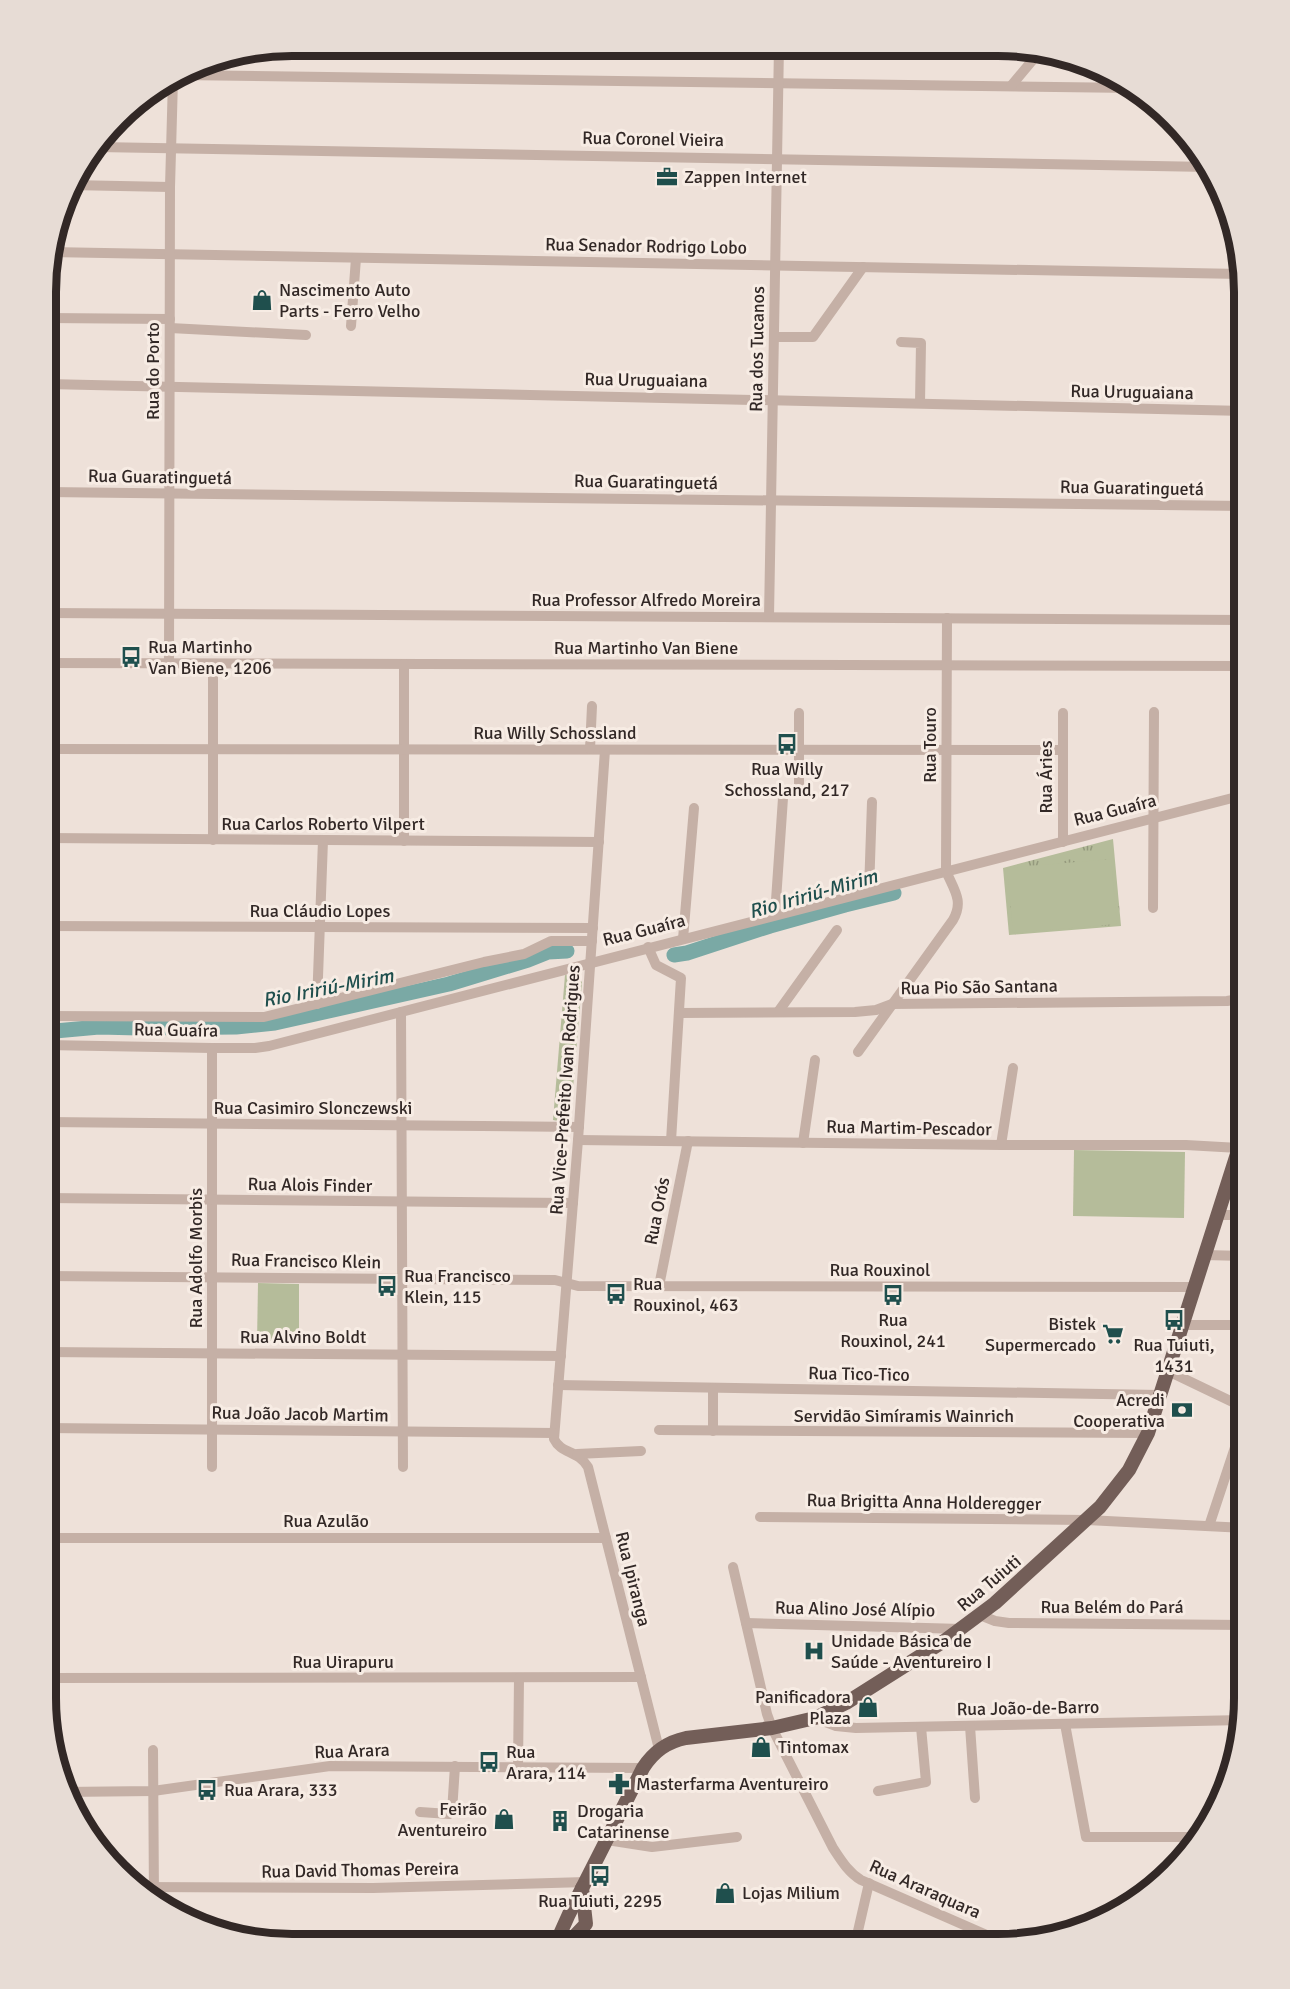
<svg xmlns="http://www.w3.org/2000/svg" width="1290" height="1989" font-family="Signika,sans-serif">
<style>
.grass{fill:url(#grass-tufts)}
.park{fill:#b5bc9a}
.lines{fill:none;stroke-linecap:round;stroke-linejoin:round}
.river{stroke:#7aa9a5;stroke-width:15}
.minor{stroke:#c5b0a6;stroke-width:10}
.major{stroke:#735e58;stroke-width:14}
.labels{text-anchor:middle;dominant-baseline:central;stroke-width:6;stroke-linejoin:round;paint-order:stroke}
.street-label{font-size:18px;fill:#322826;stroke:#f7ece4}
.poi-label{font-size:18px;fill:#322826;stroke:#f7ece4;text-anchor:start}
.water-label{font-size:20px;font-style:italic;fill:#1f4f4d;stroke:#f7ece4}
.rim{fill:none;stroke:#322826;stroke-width:8}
</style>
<defs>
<pattern id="grass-tufts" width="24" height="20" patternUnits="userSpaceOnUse" patternTransform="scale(1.5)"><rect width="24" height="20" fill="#b5bc9a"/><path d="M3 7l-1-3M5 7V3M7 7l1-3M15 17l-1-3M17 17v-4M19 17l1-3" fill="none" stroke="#94997d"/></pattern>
</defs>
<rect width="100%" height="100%" fill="#eee1d9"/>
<path class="grass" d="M1113,839l8,87 -112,9 -6,-67z"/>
<g class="park">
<path d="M1111,859l6,65 -104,9 -6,-65z"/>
<path d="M565,975l11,2 6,5 -11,130c-4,7 -10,10 -18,8z"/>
<path d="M1074,1150l111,2 -1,66 -111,-2z"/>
<path d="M258,1283l41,1v58h-42z"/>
</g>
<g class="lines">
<g class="river">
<path d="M674,955l13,-2 83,-27 75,-21 49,-12"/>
<path d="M55,1031l44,-4 40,1 97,-1 39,-4 174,-39 79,-24 20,-8 19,-1"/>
</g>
<g class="minor">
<path d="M179,75l955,13"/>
<path d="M1011,86l30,-36"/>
<path d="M97,147l1112,20"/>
<path d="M70,185l100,2"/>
<path d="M49,252l1192,22"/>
<path d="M47,318l123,1"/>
<path d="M351,326l5,-68"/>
<path d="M170,328l136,7"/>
<path d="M774,337h39l50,-70"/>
<path d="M901,342l20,1 -1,60"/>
<path d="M47,384l1198,27"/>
<path d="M47,492l1198,14"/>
<path d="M47,613l1198,7"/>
<path d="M769,617l10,-571"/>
<path d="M46,663l1199,3"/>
<path d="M169,664l1,-477 3,-108"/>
<path d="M404,664v177"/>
<path d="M46,749l1017,1"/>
<path d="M590,749l2,-43"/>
<path d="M605,750l-27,390 -24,299c7,15 24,11 34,28l71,282"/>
<path d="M799,789v-76"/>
<path d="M46,838l553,4"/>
<path d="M213,840v-176"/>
<path d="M1063,842v-129"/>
<path d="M869,891l3,-89"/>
<path d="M1153,908l1,-196"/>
<path d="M775,915l8,-117"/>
<path d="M46,926l547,2"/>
<path d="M683,939l11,-131"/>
<path d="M648,947l8,18 25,13 -10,163"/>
<path d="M317,1004l6,-164"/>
<path d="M401,1012l2,455"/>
<path d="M778,1012l59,-82"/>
<path d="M679,1013l176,-1 21,-2 16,-6 335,-3 18,-3"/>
<path d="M46,1016l218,1 220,-55 40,-8 27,-13h41"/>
<path d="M46,1045l166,3h43l14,-2 975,-251"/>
<path d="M212,1048v419"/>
<path d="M858,1052l95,-132c11,-19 1,-30 -7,-49l1,-253"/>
<path d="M46,1122l533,5"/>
<path d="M578,1140l423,5h185l53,3"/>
<path d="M803,1143l12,-83"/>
<path d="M1001,1145l12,-77"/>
<path d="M46,1198l527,5"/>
<path d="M1217,1215h28"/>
<path d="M1204,1255l41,1"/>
<path d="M46,1276l509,4 23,6 615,1"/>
<path d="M659,1286l29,-145"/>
<path d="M1182,1325h63"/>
<path d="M45,1352l516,4"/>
<path d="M1168,1371l77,37"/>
<path d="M558,1385l602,10"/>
<path d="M45,1428l509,5"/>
<path d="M659,1430l489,3"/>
<path d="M713,1431v-43"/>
<path d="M577,1454l64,-3"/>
<path d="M760,1517l327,3 158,8"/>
<path d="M1209,1526l36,-109"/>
<path d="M45,1538h561"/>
<path d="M733,1567l34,147 5,14 61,120c8,12 15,24 28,32l144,63"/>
<path d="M980,1615l15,6 14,2 235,2"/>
<path d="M746,1623l216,6"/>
<path d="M45,1678l596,-1"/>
<path d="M815,1718l21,8 20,2 387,-8"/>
<path d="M1065,1724l21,113h114"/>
<path d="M970,1726l5,72"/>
<path d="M153,1750l1,150"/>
<path d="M518,1767l1,-89"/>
<path d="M878,1791l48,-9 -5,-55"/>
<path d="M64,1792l89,-1 177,-25 313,2"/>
<path d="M420,1812l29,2 3,-2 3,-46"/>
<path d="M607,1840l45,7 85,-10"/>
<path d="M135,1887l238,1 213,-6"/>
<path d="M855,1944l14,-61"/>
</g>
<g class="major">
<path d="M1245,993l-2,-12 2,-204"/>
<path d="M556,1943l13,-29 74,-146c11,-17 24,-26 43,-30l86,-10 43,-10 31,-15 98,-62 51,-38 105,-96 29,-37 19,-37 97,-304"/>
<path d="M568,1943l18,-19 -4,-36"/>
</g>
</g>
<defs>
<symbol id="office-bare" viewBox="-9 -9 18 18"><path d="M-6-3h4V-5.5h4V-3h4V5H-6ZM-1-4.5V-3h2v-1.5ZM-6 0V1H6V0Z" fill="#1f4f4d" stroke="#f7ece4" stroke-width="2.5" paint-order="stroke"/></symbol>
<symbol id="shop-bare" viewBox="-9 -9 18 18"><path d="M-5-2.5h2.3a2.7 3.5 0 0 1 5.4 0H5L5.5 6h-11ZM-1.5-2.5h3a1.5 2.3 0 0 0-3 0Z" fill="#1f4f4d" stroke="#f7ece4" stroke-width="2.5" paint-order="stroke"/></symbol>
<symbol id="bus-bare" viewBox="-9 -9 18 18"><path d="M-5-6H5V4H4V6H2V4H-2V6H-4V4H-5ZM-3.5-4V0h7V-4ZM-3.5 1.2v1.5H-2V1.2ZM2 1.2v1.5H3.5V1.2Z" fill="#1f4f4d" stroke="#f7ece4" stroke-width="2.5" paint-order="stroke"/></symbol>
<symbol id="supermarket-bare" viewBox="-9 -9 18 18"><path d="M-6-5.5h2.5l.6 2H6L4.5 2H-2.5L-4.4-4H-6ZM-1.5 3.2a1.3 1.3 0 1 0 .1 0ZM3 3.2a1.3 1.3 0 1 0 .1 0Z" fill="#1f4f4d" stroke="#f7ece4" stroke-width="2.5" paint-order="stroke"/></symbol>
<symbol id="bank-bare" viewBox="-9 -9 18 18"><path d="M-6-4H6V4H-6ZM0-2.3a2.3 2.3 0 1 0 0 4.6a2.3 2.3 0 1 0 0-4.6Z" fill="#1f4f4d" stroke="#f7ece4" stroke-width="2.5" paint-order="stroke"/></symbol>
<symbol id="hospital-bare" viewBox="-9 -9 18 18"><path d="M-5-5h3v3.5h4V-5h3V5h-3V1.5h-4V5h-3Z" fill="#1f4f4d" stroke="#f7ece4" stroke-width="2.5" paint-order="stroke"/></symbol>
<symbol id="pharmacy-bare" viewBox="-9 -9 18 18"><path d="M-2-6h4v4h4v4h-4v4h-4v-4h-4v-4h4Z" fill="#1f4f4d" stroke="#f7ece4" stroke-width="2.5" paint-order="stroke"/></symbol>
<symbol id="building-bare" viewBox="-9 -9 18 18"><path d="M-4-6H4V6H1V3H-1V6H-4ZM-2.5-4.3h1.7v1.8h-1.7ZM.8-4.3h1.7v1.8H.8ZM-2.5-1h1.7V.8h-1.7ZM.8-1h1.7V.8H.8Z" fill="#1f4f4d" stroke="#f7ece4" stroke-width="2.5" paint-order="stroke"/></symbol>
</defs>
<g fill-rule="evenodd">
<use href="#office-bare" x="652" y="162" width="30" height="30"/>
<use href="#shop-bare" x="247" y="285" width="30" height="30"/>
<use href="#bus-bare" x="116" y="642" width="30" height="30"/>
<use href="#bus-bare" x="772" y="729" width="30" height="30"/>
<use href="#bus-bare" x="372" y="1271" width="30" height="30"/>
<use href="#bus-bare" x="601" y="1279" width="30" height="30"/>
<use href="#bus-bare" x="878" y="1280" width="30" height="30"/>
<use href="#bus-bare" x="1159" y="1305" width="30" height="30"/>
<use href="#supermarket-bare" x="1098" y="1319" width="30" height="30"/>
<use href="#bank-bare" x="1167" y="1395" width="30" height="30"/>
<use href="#hospital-bare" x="799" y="1636" width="30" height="30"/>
<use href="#shop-bare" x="853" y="1692" width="30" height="30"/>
<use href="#shop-bare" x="746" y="1732" width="30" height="30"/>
<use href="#bus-bare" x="474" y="1747" width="30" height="30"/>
<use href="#pharmacy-bare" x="604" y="1769" width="30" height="30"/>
<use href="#bus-bare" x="192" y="1775" width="30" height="30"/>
<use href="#shop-bare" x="489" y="1804" width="30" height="30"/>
<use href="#building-bare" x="545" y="1806" width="30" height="30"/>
<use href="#bus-bare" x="585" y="1861" width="30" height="30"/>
<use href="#shop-bare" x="710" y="1878" width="30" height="30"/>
</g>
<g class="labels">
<g class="street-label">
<text transform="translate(653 139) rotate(1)">Rua Coronel Vieira</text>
<text transform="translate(646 246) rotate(1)">Rua Senador Rodrigo Lobo</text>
<text transform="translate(757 349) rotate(-89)">Rua dos Tucanos</text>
<text transform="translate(153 371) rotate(-90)">Rua do Porto</text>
<text transform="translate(646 380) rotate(1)">Rua Uruguaiana</text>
<text transform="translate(1132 392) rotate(1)">Rua Uruguaiana</text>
<text transform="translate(160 477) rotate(1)">Rua Guaratinguetá</text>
<text transform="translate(646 482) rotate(1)">Rua Guaratinguetá</text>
<text transform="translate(1132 488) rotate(1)">Rua Guaratinguetá</text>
<text x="646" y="600">Rua Professor Alfredo Moreira</text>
<text x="646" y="648">Rua Martinho Van Biene</text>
<text x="555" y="733">Rua Willy Schossland</text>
<text transform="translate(930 745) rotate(-90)">Rua Touro</text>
<text transform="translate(1046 777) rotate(-90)">Rua Áries</text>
<text transform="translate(1115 810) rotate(-14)">Rua Guaíra</text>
<text x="323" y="824">Rua Carlos Roberto Vilpert</text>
<text x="320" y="911">Rua Cláudio Lopes</text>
<text transform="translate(644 930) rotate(-14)">Rua Guaíra</text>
<text transform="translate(979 987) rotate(-1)">Rua Pio São Santana</text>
<text transform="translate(176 1030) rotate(1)">Rua Guaíra</text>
<text transform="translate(565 1090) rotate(-86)">Rua Vice-Prefeito Ivan Rodrigues</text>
<text x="313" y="1108">Rua Casimiro Slonczewski</text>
<text transform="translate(909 1128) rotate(1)">Rua Martim-Pescador</text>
<text transform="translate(310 1185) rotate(1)">Rua Alois Finder</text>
<text transform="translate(657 1211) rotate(-79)">Rua Orós</text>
<text transform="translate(196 1258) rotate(-90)">Rua Adolfo Morbis</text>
<text transform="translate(306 1261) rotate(1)">Rua Francisco Klein</text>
<text x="880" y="1270">Rua Rouxinol</text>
<text x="303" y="1337">Rua Alvino Boldt</text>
<text transform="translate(859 1374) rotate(1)">Rua Tico-Tico</text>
<text transform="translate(300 1414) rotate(1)">Rua João Jacob Martim</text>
<text x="904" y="1416">Servidão Simíramis Wainrich</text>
<text transform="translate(924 1502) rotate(1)">Rua Brigitta Anna Holderegger</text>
<text x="326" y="1521">Rua Azulão</text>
<text transform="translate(633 1579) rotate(76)">Rua Ipiranga</text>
<text transform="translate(989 1583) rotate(-40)">Rua Tuiuti</text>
<text x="1112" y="1607">Rua Belém do Pará</text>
<text transform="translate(855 1609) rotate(1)">Rua Alino José Alípio</text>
<text x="343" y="1662">Rua Uirapuru</text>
<text transform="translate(1028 1708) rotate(-1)">Rua João-de-Barro</text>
<text transform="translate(352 1751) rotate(-2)">Rua Arara</text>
<text transform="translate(360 1870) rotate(-1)">Rua David Thomas Pereira</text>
<text transform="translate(925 1889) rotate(24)">Rua Araraquara</text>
</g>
<g class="poi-label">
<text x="684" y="177">Zappen Internet</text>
<text x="279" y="290">Nascimento Auto<tspan x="279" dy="21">Parts - Ferro Velho</tspan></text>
<text x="148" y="647">Rua Martinho<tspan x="148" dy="21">Van Biene, 1206</tspan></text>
<text x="787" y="769" text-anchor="middle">Rua Willy<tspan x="787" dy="21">Schossland, 217</tspan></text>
<text x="404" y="1276">Rua Francisco<tspan x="404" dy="21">Klein, 115</tspan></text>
<text x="633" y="1284">Rua<tspan x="633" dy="21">Rouxinol, 463</tspan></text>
<text x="893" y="1320" text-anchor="middle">Rua<tspan x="893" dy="21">Rouxinol, 241</tspan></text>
<text x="1096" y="1324" text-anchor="end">Bistek<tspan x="1096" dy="21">Supermercado</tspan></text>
<text x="1174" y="1345" text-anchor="middle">Rua Tuiuti,<tspan x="1174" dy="21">1431</tspan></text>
<text x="1165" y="1400" text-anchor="end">Acredi<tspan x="1165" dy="21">Cooperativa</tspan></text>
<text x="831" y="1641">Unidade Básica de<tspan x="831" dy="21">Saúde - Aventureiro I</tspan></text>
<text x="851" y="1697" text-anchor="end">Panificadora<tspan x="851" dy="21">Plaza</tspan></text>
<text x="778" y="1747">Tintomax</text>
<text x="506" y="1752">Rua<tspan x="506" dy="21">Arara, 114</tspan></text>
<text x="636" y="1784">Masterfarma Aventureiro</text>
<text x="224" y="1790">Rua Arara, 333</text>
<text x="487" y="1809" text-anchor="end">Feirão<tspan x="487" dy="21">Aventureiro</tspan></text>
<text x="577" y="1811">Drogaria<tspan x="577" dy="21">Catarinense</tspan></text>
<text x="742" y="1893">Lojas Milium</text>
<text x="600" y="1901" text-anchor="middle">Rua Tuiuti, 2295</text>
</g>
<g class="water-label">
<text transform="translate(813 894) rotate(-16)">Rio Iririú-Mirim</text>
<text transform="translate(328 988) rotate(-11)">Rio Iririú-Mirim</text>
</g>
</g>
<path d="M0 0H1290V1989H0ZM292 56H998A236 236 0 0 1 1234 292V1698A236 236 0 0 1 998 1934H292A236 236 0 0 1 56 1698V292A236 236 0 0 1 292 56Z" fill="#e7dcd5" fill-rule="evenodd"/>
<path class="rim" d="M292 56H998A236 236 0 0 1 1234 292V1698A236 236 0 0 1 998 1934H292A236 236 0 0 1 56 1698V292A236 236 0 0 1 292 56Z"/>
</svg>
